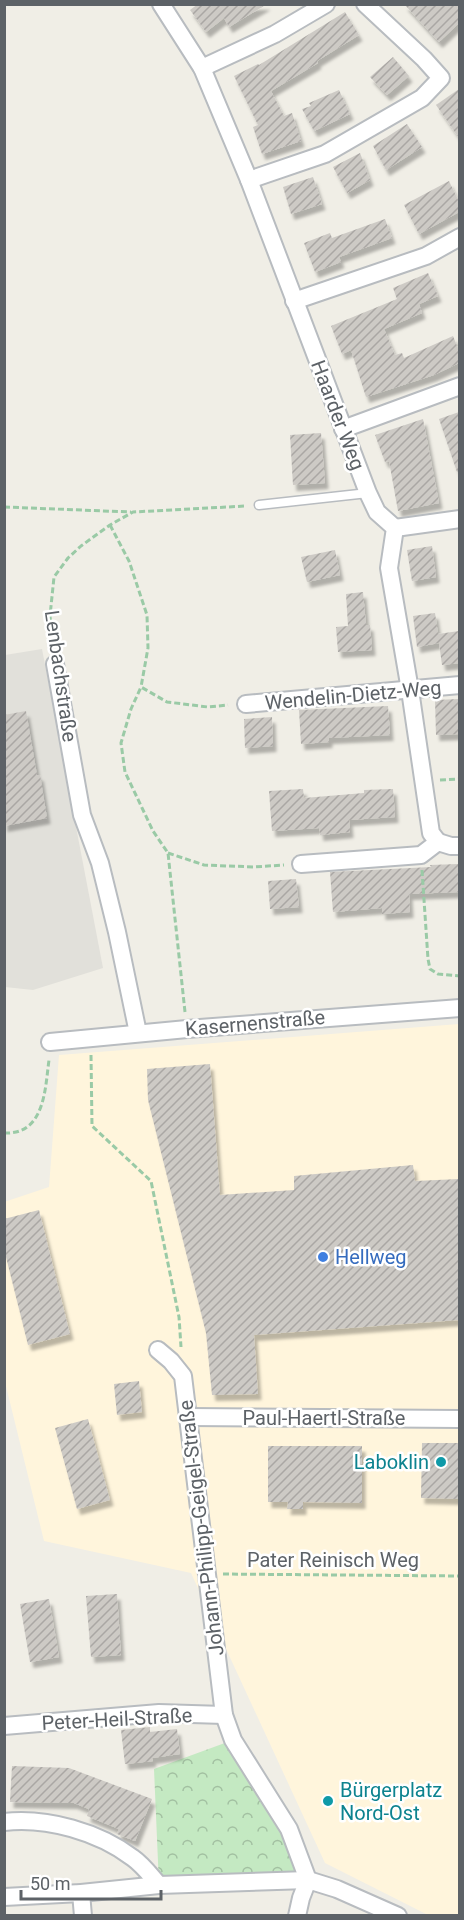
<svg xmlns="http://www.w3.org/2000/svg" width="464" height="1920" font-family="Roboto,sans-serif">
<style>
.commercial{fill:#fff5dc}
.industrial{fill:#e1e0da}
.forest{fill:url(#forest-crowns)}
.building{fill:url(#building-hatch);filter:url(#shadow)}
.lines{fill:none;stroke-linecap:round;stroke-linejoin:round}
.lane-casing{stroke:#b8bcc0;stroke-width:11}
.street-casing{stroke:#b8bcc0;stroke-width:20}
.path{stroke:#9acaa6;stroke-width:3;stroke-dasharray:6 3;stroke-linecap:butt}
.lane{stroke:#fff;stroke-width:8}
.street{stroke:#fff;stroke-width:16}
.shop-dot{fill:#3f7fe0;stroke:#fff;stroke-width:2}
.culture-dot{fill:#0f9aa8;stroke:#fff;stroke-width:2}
.labels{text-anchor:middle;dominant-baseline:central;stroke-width:5;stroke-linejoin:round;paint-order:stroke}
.street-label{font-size:20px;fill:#5d6267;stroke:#fff}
.shop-label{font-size:20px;fill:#366cbe;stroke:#fff;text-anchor:start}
.culture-label{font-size:20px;fill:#0d838f;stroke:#fff;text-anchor:end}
</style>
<defs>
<pattern id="forest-crowns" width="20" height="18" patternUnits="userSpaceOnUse" patternTransform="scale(1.5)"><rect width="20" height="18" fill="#c4e9c2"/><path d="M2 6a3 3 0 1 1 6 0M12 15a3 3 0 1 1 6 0" fill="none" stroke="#a2c0a1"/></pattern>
<pattern id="building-hatch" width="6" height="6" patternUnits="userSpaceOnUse" patternTransform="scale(1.5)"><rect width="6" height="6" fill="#cdcac5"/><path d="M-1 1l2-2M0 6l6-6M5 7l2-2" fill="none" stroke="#aaa7a4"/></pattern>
<filter id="shadow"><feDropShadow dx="3.5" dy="6" stdDeviation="1.5" flood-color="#0004"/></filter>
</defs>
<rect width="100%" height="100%" fill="#f0eee6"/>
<path class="commercial" d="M459,1024v891h-31l-103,-52 -134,-290 -147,-32 -39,-159 -1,-180 45,-15 10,-132z"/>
<path class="industrial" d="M42,649l61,319 -70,22 -28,-3v-332z"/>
<path class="forest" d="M233,1740l75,140 -149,5 -5,-116z"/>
<g class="building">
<path d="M198,4h69l-38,23 -5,-9 -18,14 -16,-22z"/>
<path d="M404,4h55v19l-20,19z"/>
<path d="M345,12l14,23 -42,26 1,2 -47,28 13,25 8,-3 9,28 -39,13 -9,-27 5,-2 -24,-49 24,-12 1,1z"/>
<path d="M393,57l16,19 -22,19 -17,-18z"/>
<path d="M459,89v49l-23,-33z"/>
<path d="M339,90l11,24 -36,17 -12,-22 9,-3 -2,-3z"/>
<path d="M407,124l15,23 -36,23 -13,-24z"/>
<path d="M360,153l10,27 -23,13 -14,-26z"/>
<path d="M313,177l9,27 -31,10 -8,-27z"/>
<path d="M449,181l10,21v10l-40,22 -15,-29z"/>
<path d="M385,219l7,19 -53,19 2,5 -26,10 -11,-29 26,-10 2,5z"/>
<path d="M428,273l10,23 -19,8 3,9 -38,16 11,26 7,-2 2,5 49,-22 6,15v12l-25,12 -68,22 -15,-47 -9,4 -11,-28 66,-27 -4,-11z"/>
<path d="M459,412v60h-2l-18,-53z"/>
<path d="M423,419l16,84 -41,8 -9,-50 -4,1 -10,-27z"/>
<path d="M321,433l4,50 -32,2 -3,-50z"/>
<path d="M432,546l4,31 -24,4 -5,-31z"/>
<path d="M335,550l5,25 -33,7 -6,-25z"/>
<path d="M363,592l3,33h4l2,25 -34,2 -2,-25 12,-1 -2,-32z"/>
<path d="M435,613l3,21 21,-3v32l-17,2 -3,-22 -22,4 -4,-31z"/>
<path d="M459,699v35l-23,1 -1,-35z"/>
<path d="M388,706l2,29 -61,3v4l-28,2 -2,-34z"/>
<path d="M26,711l11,64h3l7,43 -43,8v-111z"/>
<path d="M272,717l1,29 -28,2 -1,-29z"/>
<path d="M303,789l1,9 60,-5v-3l29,-1 2,28 -46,3 1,12 -30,3 -1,-7 -47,3 -3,-40z"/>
<path d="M458,864l1,28 -50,2 1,18 -28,2v-6l-49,4 -3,-40 101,-5 -1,-2z"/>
<path d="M296,879l3,28 -29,2 -2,-28z"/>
<path d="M210,1064l10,131 74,-5v-14l119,-11 2,16 44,-2v141l-205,15 4,59 -46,1 -6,-62 -58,-233 -1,-31z"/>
<path d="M39,1210l31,124 -42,11 -24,-96v-30z"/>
<path d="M139,1381l3,31 -25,3 -3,-31z"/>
<path d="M88,1419l22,81 -33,9 -22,-81z"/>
<path d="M422,1443h37v56l-38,-1z"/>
<path d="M268,1446h94v57l-59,-1v7h-16l1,-7h-20z"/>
<path d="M117,1594l4,61 -30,2 -5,-61z"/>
<path d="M49,1599l10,58 -29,5 -10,-58z"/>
<path d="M150,1727v5l27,-3 3,25 -28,4 1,3 -28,3 -4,-34z"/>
<path d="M12,1766l57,2 83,31 -17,42 -18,-7 2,-5 -32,-13 2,-7 -15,-6 -64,-1z"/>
</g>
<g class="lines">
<defs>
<path id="lane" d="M259,505l109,-12"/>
<g id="street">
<path d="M161,4l41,64 47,112 119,313 9,19 18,16 -6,40 21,122 21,143 7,9"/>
<path d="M202,68l73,-34 51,-30"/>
<path d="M249,180l76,-26 97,-56 19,-20 -17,-19 -59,-55"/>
<path d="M294,301l132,-45 34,-19"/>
<path d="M343,429l117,-43"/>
<path d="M395,528l65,-9"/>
<path d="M55,664l27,151 18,48 17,69 21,101"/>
<path d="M246,704l214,-19"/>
<path d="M301,864l120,-9 17,-13 13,4h9"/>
<path d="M50,1042l137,-13 273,-21"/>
<path d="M158,1350l13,11 12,15 41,339 9,25 56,89 19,51"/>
<path d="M189,1417l271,2"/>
<path d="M4,1726l155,-13 65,2"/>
<path d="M4,1822c43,-5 95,10 129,36 10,7 18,18 26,27"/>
<path d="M81,1893l2,23"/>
<path d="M4,1897l77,-4 78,-8 149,-5 29,9 61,27"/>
<path d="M297,1916l4,-18 7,-18"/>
</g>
</defs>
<use href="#lane" class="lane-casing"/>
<use href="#street" class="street-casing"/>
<g class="path">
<path d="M4,507l127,5"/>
<path d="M110,525l19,36 18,54 1,33 -7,39"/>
<path d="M53,647l-3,-31 4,-39 14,-19 13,-12 29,-21 23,-13 113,-6"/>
<path d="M440,780l20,-1"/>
<path d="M168,853l36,12 50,2 30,-2"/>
<path d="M422,870l6,89 2,10 8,5 22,2"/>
<path d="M185,1012l-17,-159 -15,-22 -28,-59 -4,-29 10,-34 10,-22 26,15 41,5 20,-2"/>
<path d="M91,1055l1,71 59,55 28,136 2,30"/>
<path d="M4,1133c41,2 41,-44 45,-73"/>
<path d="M223,1574l237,2"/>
</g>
<use href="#lane" class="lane"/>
<use href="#street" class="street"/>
</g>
<circle class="shop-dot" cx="323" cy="1257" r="6"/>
<g class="culture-dot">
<circle cx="441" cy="1462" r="6"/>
<circle cx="328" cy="1801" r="6"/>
</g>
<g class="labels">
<g class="street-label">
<text transform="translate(338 415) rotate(69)">Haarder Weg</text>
<text transform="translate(61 676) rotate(82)">Lenbachstraße</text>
<text transform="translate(353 695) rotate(-5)">Wendelin-Dietz-Weg</text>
<text transform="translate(255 1023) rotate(-5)">Kasernenstraße</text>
<text x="324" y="1418">Paul-Haertl-Straße</text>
<text transform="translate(201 1528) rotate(-97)">Johann-Philipp-Geigel-Straße</text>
<text x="333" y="1560">Pater Reinisch Weg</text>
<text transform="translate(117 1719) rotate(-3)">Peter-Heil-Straße</text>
</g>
<g class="shop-label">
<text x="335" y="1257">Hellweg</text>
</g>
<g class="culture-label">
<text x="429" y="1462">Laboklin</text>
<text x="340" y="1790" text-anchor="start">Bürgerplatz<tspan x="340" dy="23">Nord-Ost</tspan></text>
</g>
</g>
<rect width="464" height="1920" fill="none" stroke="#5d6267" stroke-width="12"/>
<path d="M21 1890v9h140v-9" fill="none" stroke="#5d6267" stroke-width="3"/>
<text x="30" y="1890" font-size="18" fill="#5d6267" stroke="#ffffff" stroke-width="4.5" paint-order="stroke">50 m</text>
</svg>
